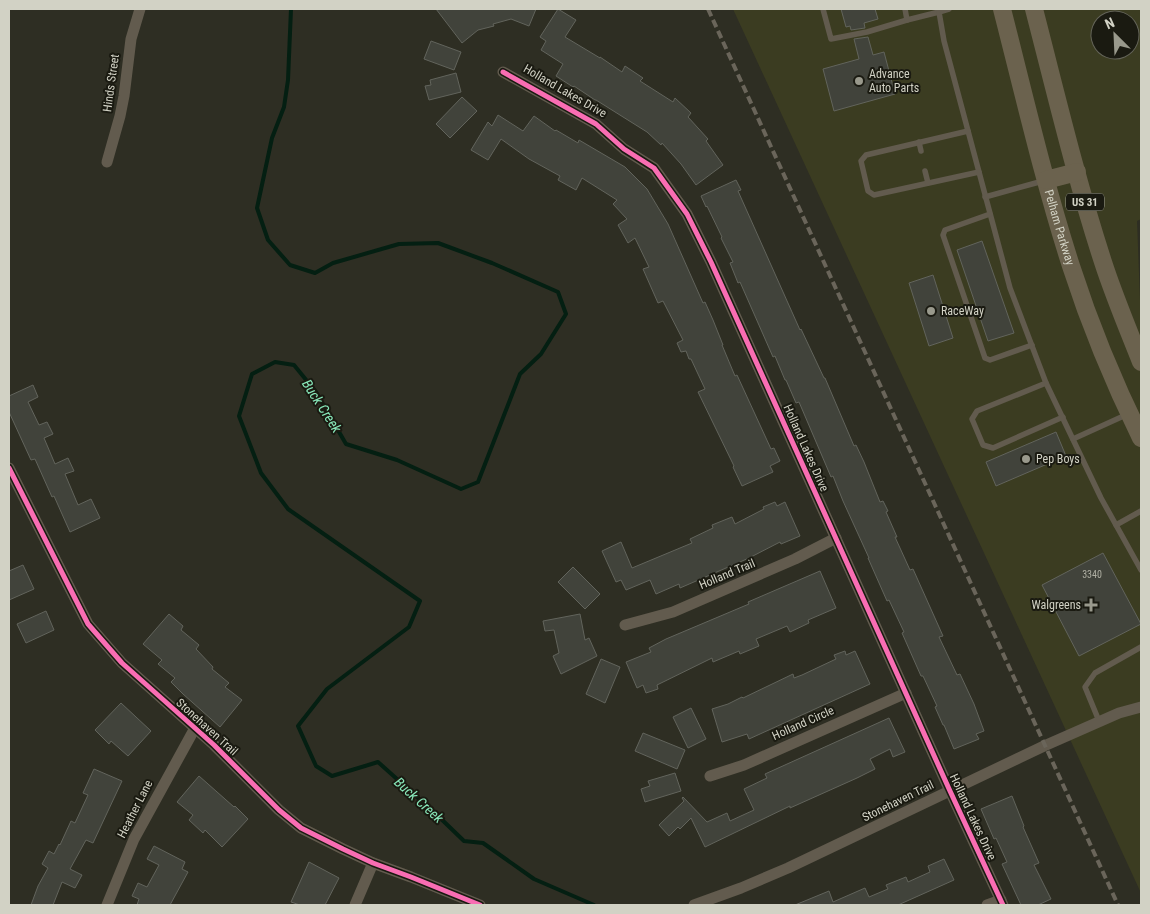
<svg xmlns="http://www.w3.org/2000/svg" width="1150" height="914" font-family="'Roboto Condensed',sans-serif">
<style>
.built{fill:#3b3c21;fill-rule:evenodd}
.lines{fill:none;stroke-linecap:round;stroke-linejoin:round}
.stream{stroke:#041f12;stroke-width:4}
.building{fill:#41433b;stroke:#62645c}
.service{stroke:#625b4e;stroke-width:5.5}
.minor{stroke:#625b4e;stroke-width:11}
.primary{stroke:#6b624e;stroke-width:18}
.rail{stroke:#6a655a;stroke-width:4;stroke-dasharray:8 4;stroke-linecap:butt}
.cycleway-casing{stroke:#1a1a11;stroke-width:8}
.cycleway{stroke:#f96db3;stroke-width:5}
.poi-dot{fill:#99998c;stroke:#1a1a11;stroke-width:2}
.labels{text-anchor:middle;dominant-baseline:central;stroke-width:4;stroke-linejoin:round;paint-order:stroke}
.number-label{font-size:10px;fill:#aeaea2}
.shield{fill:#1a1a11;stroke:#9b9b8f;stroke-width:1}
.shield-label{font-size:11px;font-weight:bold;fill:#d2d2c5}
.poi-label{font-size:12px;fill:#d2d2c5;stroke:#1a1a11;text-anchor:start}
.street-label{font-size:12px;fill:#d2d2c5;stroke:#1a1a11}
.water-label{font-size:14px;font-style:italic;fill:#89e9bb;stroke:#1a1a11}
</style>
<rect width="100%" height="100%" fill="#2e2e23"/>
<path class="built" d="M733,9h408v210l-4,2 3,79 1,3v590zM1100,20h30v30h-30z"/>
<g class="lines">
<path class="stream" d="M291,9l-3,71 -4,27 -12,31 -15,70 11,32 22,25 25,8 18,-10 66,-19 39,-1 54,20 66,29 8,22 -25,40 -21,20 -42,108 -17,7 -64,-29 -51,-16 -30,-52 -22,-27 -19,-3 -23,12 -13,42 22,57 27,36 132,92 -11,26 -82,62 -29,37 18,40 16,10 46,-14 58,52 28,27 19,2 51,36 60,26"/>
</g>
<g class="building">
<path d="M436,9h100l-7,17 -18,-7 -18,5 1,2 -16,4 -16,13z"/>
<path d="M558,9l18,11 -11,17 35,21v-1l22,15 3,-6 18,12 -3,3 33,21 2,-4 16,15 -3,4 20,22 -2,2 17,24 -27,20 -15,-21 -19,-21 -1,2 -14,-13 -51,-32h-1l-21,-14 -1,1 -17,-11 7,-12 -22,-14 5,-9 -6,-4z"/>
<path d="M841,9h34l3,10 -14,4 1,5 -14,2 -1,-4 -4,1z"/>
<path d="M868,37l5,18 11,-3 11,42 -61,17 -11,-42 36,-10 -5,-20z"/>
<path d="M431,41l30,11 -7,18 -30,-11z"/>
<path d="M456,73l5,19 -32,8 -4,-14 6,-1 -1,-5z"/>
<path d="M462,97l15,14 -27,27 -14,-14z"/>
<path d="M498,115l25,16 11,-15 21,15 1,-1 22,13 1,-3 46,27 22,22 21,35 35,79 2,-1 8,18 10,25h-1l13,31 2,-1 34,74 3,-1 6,13 -10,5 3,6 -31,14 -9,-19 1,-1 -36,-74 7,-3 -14,-30h-2l-3,-8 -5,1 -4,-9 6,-3 -20,-39 -5,2 -15,-34 6,-2 -14,-29 -7,5 -10,-18 9,-6 -14,-15 4,-4 -35,-22 -6,12 -18,-10 2,-4 -31,-17 -28,-20 -13,21 -17,-10 17,-28 4,4z"/>
<path d="M736,180l5,10 -3,1 62,139 1,-1 23,49h1l29,68 2,-1 8,17 16,40 3,-1 5,10 -2,1 11,25h-2l15,33 3,-1 30,67 -4,1 18,38 3,-1 14,30 10,27 -8,3 3,5 -25,10 -10,-24h-1l-8,-18 2,-1 -14,-30h-2l-19,-43 2,-1 -15,-32 -2,1 -19,-43h1l-26,-57 -10,-25 -2,1 -32,-75 -3,1 -10,-23h-1l-10,-24 -2,1 -33,-75 -2,1 -8,-20 3,-1 -12,-24 1,-1 -15,-31 -1,1 -5,-11z"/>
<path d="M982,241l32,92 -26,8 -31,-91z"/>
<path d="M933,275l20,63 -24,8 -20,-63z"/>
<path d="M33,385l5,12 -10,5 11,23 8,-3 6,12 -9,4 11,26 13,-6 6,13 -9,3 13,31 13,-6 9,19 -30,14 -16,-36 -2,1 -17,-38 -4,1 -22,-48v-16z"/>
<path d="M1056,432l10,24 -70,30 -10,-24z"/>
<path d="M775,502l2,4 8,-4 15,34 -19,8 -1,-2 -31,16 -69,30 -1,-4 -23,10 -6,-14 -24,10 -5,-10 -5,2 -14,-31 19,-9 11,26 60,-25 -2,-4 23,-11 -1,-3 20,-8 3,7 29,-15 -1,-2z"/>
<path d="M1103,553l38,71 -62,32 -37,-71z"/>
<path d="M23,565l11,24 -25,11v-29z"/>
<path d="M573,567l27,27 -15,15 -27,-27z"/>
<path d="M820,571l16,37 -28,12 1,3 -19,9 -3,-6 -31,13 3,7 -19,8 -1,-3 -26,11 -1,-4 -55,27 1,4 -12,4 -3,-8 -6,3 -11,-26 25,-10 -2,-4 17,-9 83,-35 -1,-2z"/>
<path d="M46,611l8,19 -28,13 -9,-19z"/>
<path d="M169,614l14,12 -2,4 18,15 -3,4 17,18 -1,2 17,14 -4,4 17,13 -22,27 -37,-33 -12,-12 4,-4 -17,-14 4,-4 -19,-16z"/>
<path d="M580,614l5,26 4,-2 8,18 -36,18 -8,-18 6,-3 -5,-23 -9,1 -2,-10z"/>
<path d="M845,651l1,4 9,-4 15,33 -121,55 -2,-5 -25,8 -10,-33 16,-5 14,-7 1,1 50,-24 1,4 8,-3 34,-16 -2,-4z"/>
<path d="M601,659l19,8 -15,36 -19,-9z"/>
<path d="M121,703l30,28 -23,25 -17,-15 -2,3 -14,-14z"/>
<path d="M691,708l15,31 -18,9 -15,-31z"/>
<path d="M889,718l16,34 -12,5 -3,-8 -20,10 5,10 -18,9 -67,30v-2l-85,41 -14,-29 -11,11 -2,-2 -9,9 -10,-11 25,-24 -2,-3 1,-1 24,25 20,-9 3,8 24,-11 -10,-21 23,-11 -2,-4z"/>
<path d="M643,733l42,17 -8,19 -42,-18z"/>
<path d="M94,769l28,12 -29,62 -7,-3 -16,29 12,6 -7,13 -13,-6 -9,23h-22l7,-19 10,-18 -6,-4 7,-13 5,3 5,-10 1,1 11,-24 4,2 13,-28 -5,-2z"/>
<path d="M675,773l6,18 -36,11 -4,-13 9,-3 -2,-5z"/>
<path d="M199,776l35,31 1,-1 13,13 -26,28 -17,-17 -2,3 -14,-13 4,-5 -16,-13z"/>
<path d="M1012,796l12,30 -1,1 16,36 -5,2 17,34 -13,6h-17l-19,-41 5,-2 -11,-24 -2,1 -13,-30z"/>
<path d="M154,846l31,16 -3,7 6,3 -18,33h-33l2,-6 -7,-3 6,-13 9,4 12,-22 -12,-6z"/>
<path d="M944,859l10,21 -56,25h-103l34,-14 4,11 32,-14 4,9 19,-8 -2,-4 20,-8 2,5 22,-10 -2,-6z"/>
<path d="M309,862l30,16 -14,27h-25l-9,-3z"/>
</g>
<g class="lines">
<g class="service">
<path d="M823,9l8,30 36,-7 40,-12"/>
<path d="M905,9l2,11 32,-8"/>
<path d="M949,9l-10,3 5,29 66,247 36,95 55,115 40,72"/>
<path d="M968,131l-102,24 -5,6 7,30 6,4 105,-23"/>
<path d="M919,142l2,9"/>
<path d="M925,171l3,12"/>
<path d="M985,197l58,-16"/>
<path d="M990,214l-45,16 -2,5 42,123 5,2 42,-15"/>
<path d="M1046,383l-69,28 -5,8 11,26 10,3 70,-31"/>
<path d="M1073,439l55,-25"/>
<path d="M1116,525l25,-14"/>
<path d="M1099,721l-14,-34 10,-14 46,-26"/>
</g>
<g class="minor">
<path d="M503,72l93,52 28,25 30,19 33,46 24,48 239,529 53,114"/>
<path d="M107,162l13,-46 4,-20 7,-57 9,-30"/>
<path d="M9,468l79,156 34,39 92,82 65,65 22,18 42,21 30,14 38,14 69,28"/>
<path d="M625,625l48,-13 122,-53 41,-21"/>
<path d="M710,776l34,-11 162,-72"/>
<path d="M107,905l27,-66 61,-111"/>
<path d="M355,905l18,-42"/>
<path d="M694,905l47,-17 47,-20 256,-122 75,-33 22,-6"/>
<path d="M987,905l14,-5"/>
</g>
<g class="primary">
<path id="s1" d="M1002,9c22,86 42,173 69,257 19,59 43,117 70,172"/>
<path d="M1034,9c22,85 42,170 69,253 11,34 25,67 38,100"/>
<path d="M1046,180l31,-8"/>
</g>
<path class="rail" d="M708,9l410,896"/>
<defs>
<g id="cycleway">
<path d="M503,72l93,52 28,25 30,19 33,46 24,48 239,529 53,114"/>
<path d="M9,468l79,156 34,39 92,82 65,65 22,18 42,21 30,14 38,14 69,28"/>
</g>
</defs>
<use href="#cycleway" class="cycleway-casing"/>
<use href="#cycleway" class="cycleway"/>
</g>
<g class="poi-dot">
<circle cx="859" cy="81" r="5"/>
<circle cx="931" cy="311" r="5"/>
<circle cx="1026" cy="459" r="5"/>
<path d="M1088.5 597.5h5v5h5v5h-5v5h-5v-5h-5v-5h5z"/>
</g>
<g class="labels">
<g class="number-label">
<text x="1092" y="574">3340</text>
</g>
<rect class="shield" x="1066" y="193.5" width="38" height="17" rx="4"/>
<g class="shield-label">
<text x="1085" y="202">US 31</text>
</g>
<g class="poi-label">
<text x="869" y="74">Advance<tspan x="869" dy="14">Auto Parts</tspan></text>
<text x="941" y="311">RaceWay</text>
<text x="1036" y="459">Pep Boys</text>
<text x="1081" y="605" text-anchor="end">Walgreens</text>
</g>
<g class="street-label">
<text transform="translate(111 83) rotate(-82)">Hinds Street</text>
<text transform="translate(565 91) rotate(30)">Holland Lakes Drive</text>
<text stroke="none"><textPath href="#s1" startOffset="226">Pelham Parkway</textPath></text>
<text transform="translate(806 448) rotate(66)">Holland Lakes Drive</text>
<text transform="translate(727 574) rotate(-23)">Holland Trail</text>
<text transform="translate(803 723) rotate(-24)">Holland Circle</text>
<text transform="translate(207 727) rotate(42)">Stonehaven Trail</text>
<text transform="translate(898 801) rotate(-26)">Stonehaven Trail</text>
<text transform="translate(135 809) rotate(-63)">Heather Lane</text>
<text transform="translate(973 817) rotate(65)">Holland Lakes Drive</text>
</g>
<g class="water-label">
<text transform="translate(322 406) rotate(57)">Buck Creek</text>
<text transform="translate(419 800) rotate(42)">Buck Creek</text>
</g>
</g>
<rect width="1150" height="914" fill="none" stroke="#d2d2c5" stroke-width="20"/>
<g transform="translate(1115 35) rotate(336)"><circle r="24" fill="#1a1a11" stroke="#646459"/>
<path d="M0-4L9 19L0 12L-9 19Z" fill="#99998c"/>
<text y="-8" font-size="14" font-weight="bold" text-anchor="middle" fill="#d2d2c5">N</text>
</g>
</svg>
